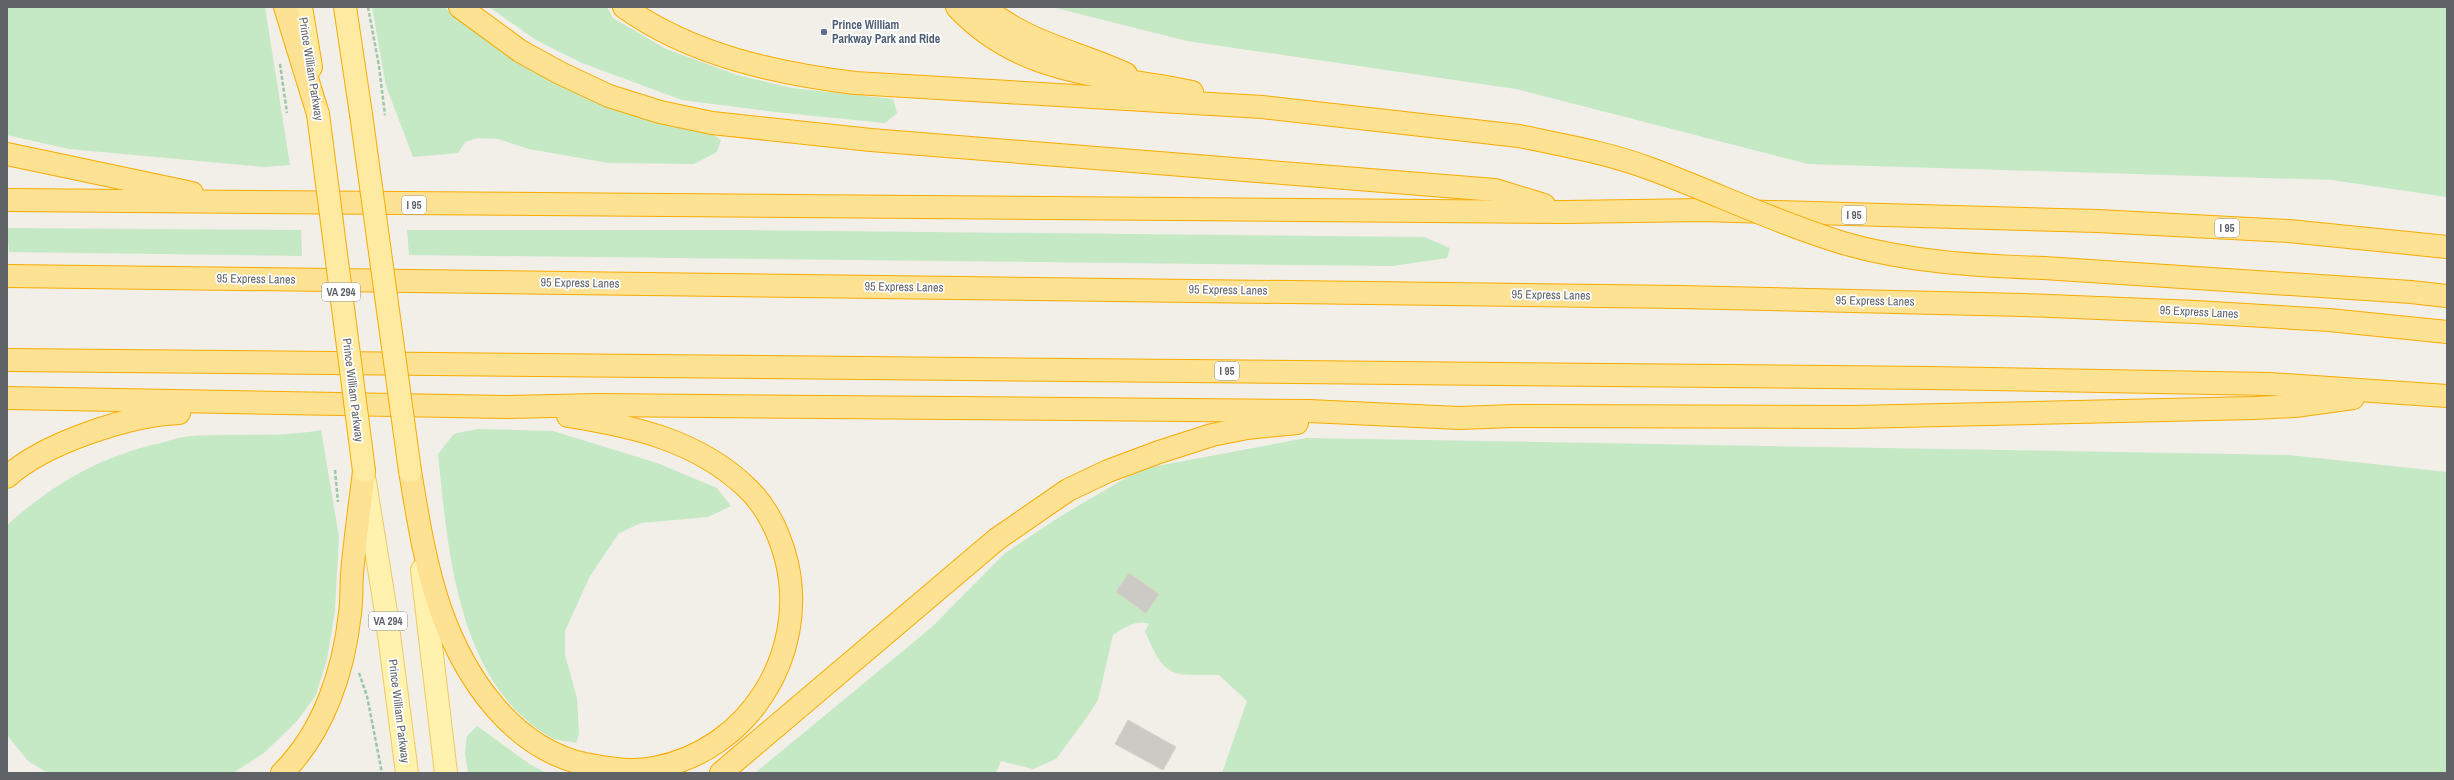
<svg xmlns="http://www.w3.org/2000/svg" width="2454" height="780" font-family="'Archivo Narrow',sans-serif">
<style>
.green{fill:#c5e8c5}
.building{fill:#cccac5;stroke:#d6d1c6}
.lines{fill:none;stroke-linecap:round;stroke-linejoin:round}
.primary-casing{stroke:#f2c960;stroke-width:24}
.trunk-casing{stroke:#f9ab00;stroke-width:24}
.motorway-casing{stroke:#f9ab00;stroke-width:24}
.path{stroke:#9cc7a9;stroke-width:2.5;stroke-dasharray:4 2;stroke-linecap:butt}
.primary{stroke:#fff2af;stroke-width:22}
.trunk{stroke:#feeaa1;stroke-width:22}
.motorway{stroke:#fde293;stroke-width:22}
.trunk-bridge-casing{stroke:#f9ab00;stroke-width:24;stroke-linecap:butt}
.motorway-bridge-casing{stroke:#f9ab00;stroke-width:24;stroke-linecap:butt}
.trunk-bridge{stroke:#feeaa1;stroke-width:22}
.motorway-bridge{stroke:#fde293;stroke-width:22}
.service-dot{fill:#5c6f8a;stroke:#fff;stroke-width:1.5}
.labels{text-anchor:middle;dominant-baseline:central;stroke-width:3.5;stroke-linejoin:round;paint-order:stroke}
.shield{fill:#fff;stroke:#8f9295;stroke-width:1}
.shield-label{font-size:11px;font-weight:bold;fill:#5f6368}
.service-label{font-size:12px;font-weight:bold;fill:#4e5e75;stroke:#fff;text-anchor:start}
.street-label{font-size:12px;fill:#5f6368;stroke:#fff}
</style>
<rect width="100%" height="100%" fill="#f1efe8"/>
<g class="green">
<path d="M7,7h258l25,158 -26,2 -195,-18 -62,-14z"/>
<path d="M372,7h72l10,9 87,59 73,35 93,20 14,10 -4,12 -23,12 -85,-1 -80,-14 -31,-10 -20,-1 -13,4 -7,11 -45,4 -27,-71z"/>
<path d="M489,7h118l6,11 53,31 71,26 55,13 101,11 4,14 -12,10 -101,-10 -102,-13 -100,-37 -46,-23z"/>
<path d="M1052,7h1395v190l-115,-17 -524,-16 -292,-75 -329,-48z"/>
<path d="M7,228l294,2 1,26 -293,-4z"/>
<path d="M407,230h325l692,7 26,11 -3,10 -55,8 -983,-11z"/>
<path d="M477,429l76,2 104,32 60,25 14,18 -23,11 -67,6 -22,10 -29,43 -25,55v24l12,43 2,36 -3,9c-8,-2 -18,-2 -24,-5 -95,-53 -104,-188 -114,-284l16,-20z"/>
<path d="M321,430l18,107 -4,73 -8,49 -11,36 -19,26 -33,32 -31,20h-185l-20,-12 -21,-26v-210c46,-41 94,-69 154,-82 9,-3 20,-6 30,-7 43,-3 87,2 130,-6z"/>
<path d="M1306,438l983,17 158,17v301h-1225l25,-72 -28,-26c-49,0 -54,4 -74,-44l4,-7c-13,-5 -25,4 -36,11l-15,65 -11,17 -31,42 -23,10 -32,-8 -5,12h-241l177,-146 73,-74 56,-37 80,-47z"/>
<path d="M477,726l54,39 16,8h-79l-3,-20 2,-17z"/>
</g>
<g class="building">
<path d="M1129,573l30,21 -13,19 -30,-21z"/>
<path d="M1128,720l48,27 -13,23 -48,-26z"/>
</g>
<g class="lines">
<defs>
<g id="primary">
<path d="M365,482l21,130 21,161"/>
<path d="M422,570l24,203"/>
</g>
<g id="trunk">
<path d="M301,7l10,60"/>
<path d="M345,7l16,107"/>
</g>
<g id="motorway">
<path d="M285,7l33,107"/>
<path d="M460,7l60,44 40,22 49,23 51,16 52,11 159,17 624,50 49,15"/>
<path d="M624,7c67,48 151,66 231,76l407,24 257,29"/>
<path d="M957,7c65,70 150,67 235,85"/>
<path d="M984,7c41,35 94,45 142,67"/>
<path d="M7,154l185,39"/>
<path d="M7,200l1559,12 136,-2 396,11 191,10 158,16"/>
<path d="M2044,268l367,24 36,4"/>
<path d="M7,276l1673,21 343,8 173,7 133,8 118,12"/>
<path d="M7,360l1923,18 339,6 178,12"/>
<path d="M7,398l500,9 90,-2 712,6 150,7 54,-2 340,1 401,-9 41,-2 58,-8"/>
<path d="M410,471c8,48 15,94 31,140 24,67 71,137 144,153 23,4 46,9 69,4 94,-17 154,-113 133,-205 -7,-29 -19,-56 -42,-77 -49,-46 -113,-60 -177,-70"/>
<path d="M7,477c37,-34 123,-62 172,-64"/>
<path d="M282,773c42,-41 62,-103 68,-160 2,-13 1,-26 2,-39 3,-35 8,-69 12,-103"/>
<path d="M721,773l276,-234 71,-49 40,-19 51,-19 53,-17 35,-7 50,-5"/>
</g>
</defs>
<use href="#primary" class="primary-casing"/>
<use href="#trunk" class="trunk-casing"/>
<use href="#motorway" class="motorway-casing"/>
<g class="path">
<path d="M368,7l11,59 6,49"/>
<path d="M280,64l7,49"/>
<path d="M335,470l3,32"/>
<path d="M359,673l8,23 15,77"/>
</g>
<use href="#primary" class="primary"/>
<use href="#trunk" class="trunk"/>
<use href="#motorway" class="motorway"/>
<defs>
<g id="trunk-bridge">
<path d="M318,114l46,357"/>
<path d="M361,114l49,357"/>
</g>
<path id="motorway-bridge" d="M1519,136c44,9 90,17 132,33 65,24 126,54 192,74 65,19 134,23 201,25"/>
</defs>
<use href="#trunk-bridge" class="trunk-bridge-casing"/>
<use href="#motorway-bridge" class="motorway-bridge-casing"/>
<use href="#trunk-bridge" class="trunk-bridge"/>
<use href="#motorway-bridge" class="motorway-bridge"/>
</g>
<circle class="service-dot" cx="824" cy="32" r="4"/>
<g class="labels">
<g class="shield">
<rect x="402" y="196" width="24" height="18" rx="3"/>
<rect x="1842" y="206" width="24" height="18" rx="3"/>
<rect x="2215" y="219" width="24" height="18" rx="3"/>
<rect x="322" y="283" width="38" height="18" rx="3"/>
<rect x="1215" y="362" width="24" height="18" rx="3"/>
<rect x="369" y="612" width="38" height="18" rx="3"/>
</g>
<g class="shield-label">
<text x="414" y="205">I 95</text>
<text x="1854" y="215">I 95</text>
<text x="2227" y="228">I 95</text>
<text x="341" y="292">VA 294</text>
<text x="1227" y="371">I 95</text>
<text x="388" y="621">VA 294</text>
</g>
<g class="service-label">
<text x="832" y="25">Prince William<tspan x="832" dy="14">Parkway Park and Ride</tspan></text>
</g>
<g class="street-label">
<text transform="translate(311 69) rotate(81)">Prince William Parkway</text>
<text transform="translate(256 279) rotate(1)">95 Express Lanes</text>
<text transform="translate(580 283) rotate(1)">95 Express Lanes</text>
<text transform="translate(904 287) rotate(1)">95 Express Lanes</text>
<text transform="translate(1228 290) rotate(1)">95 Express Lanes</text>
<text transform="translate(1551 295) rotate(1)">95 Express Lanes</text>
<text transform="translate(1875 301) rotate(1)">95 Express Lanes</text>
<text transform="translate(2199 312) rotate(3)">95 Express Lanes</text>
<text transform="translate(353 390) rotate(83)">Prince William Parkway</text>
<text transform="translate(399 711) rotate(83)">Prince William Parkway</text>
</g>
</g>
<rect width="2454" height="780" fill="none" stroke="#5f6368" stroke-width="16"/>
</svg>
